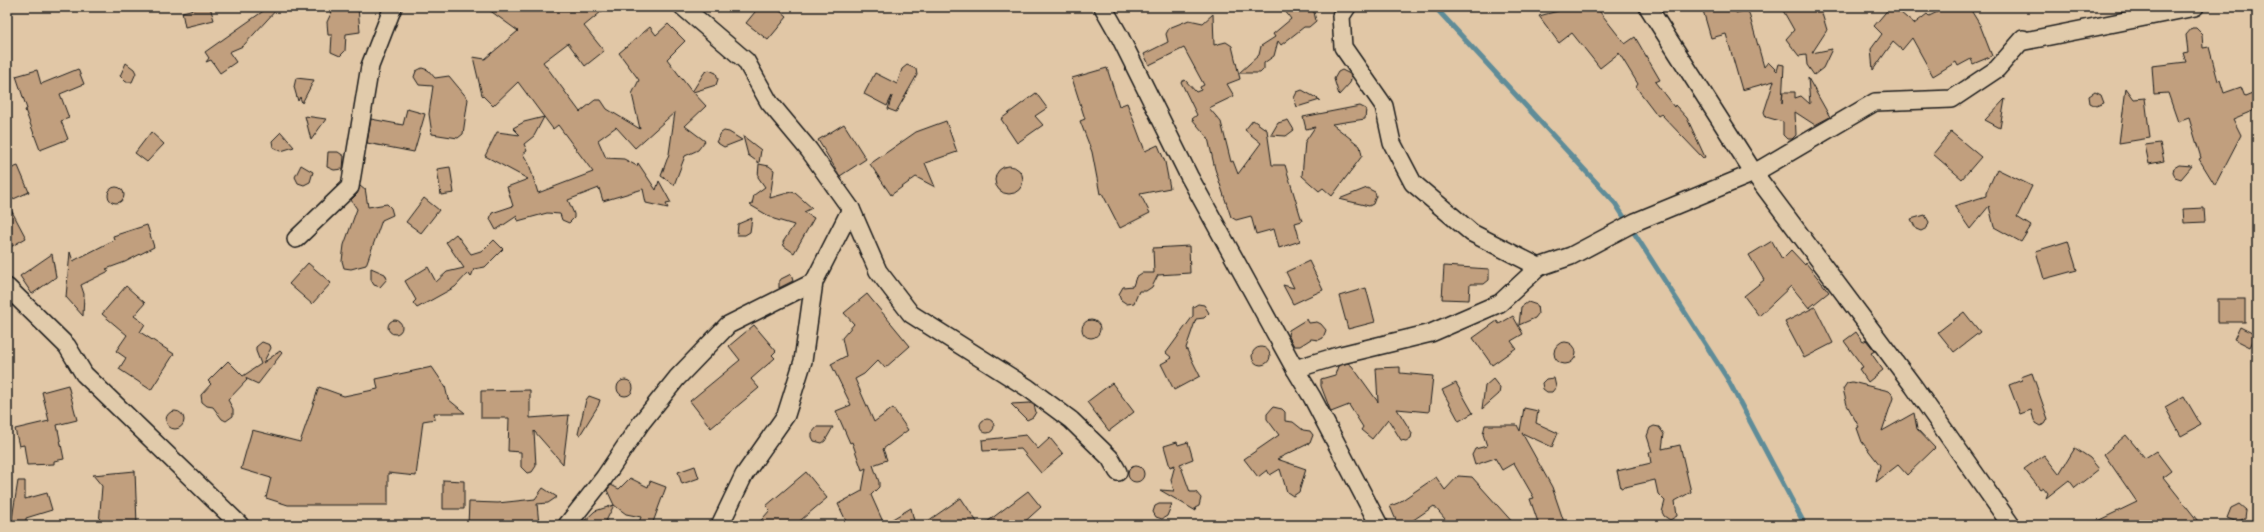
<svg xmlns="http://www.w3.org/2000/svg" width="2264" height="532" font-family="'Patrick Hand',sans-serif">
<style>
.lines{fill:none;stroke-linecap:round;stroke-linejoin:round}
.stream{stroke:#5f8c98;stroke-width:5}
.building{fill:#c19f7e;stroke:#1c1c1c;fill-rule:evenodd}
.minor-casing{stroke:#1c1c1c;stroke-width:20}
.minor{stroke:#e1cbab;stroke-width:17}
</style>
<rect width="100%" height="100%" fill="#e1c7a6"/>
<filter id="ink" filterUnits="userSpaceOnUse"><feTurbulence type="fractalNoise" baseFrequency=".025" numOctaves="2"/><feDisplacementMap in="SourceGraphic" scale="8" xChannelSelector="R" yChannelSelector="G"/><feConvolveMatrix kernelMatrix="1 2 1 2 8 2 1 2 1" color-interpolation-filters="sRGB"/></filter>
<g filter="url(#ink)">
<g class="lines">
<path class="stream" d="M1435,7l180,196 112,175 78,147"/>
</g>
<g class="building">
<path d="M203,7h7l4,13 -29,7 -3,-15z"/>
<path d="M269,7l9,1 -35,38 -14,6 7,10 -16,11 -9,-13 -5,2 3,-4 -4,-6z"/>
<path d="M334,7h24l2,25 -14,2 -1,17 -5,5 -9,-4 1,-17h-4l-1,-13z"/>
<path d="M485,7h122l-23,19 20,25 -19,15 -17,-23 -25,19 37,50 15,-12h6l6,9 33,20 -8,-35 7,-14 -20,-27 31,-26 6,8 12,-11 17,17 -18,18 25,33 12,-19 5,-3 7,3 2,6 -2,6 -23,7 13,14 -21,20 20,15 -7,9 -13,6 -11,29 -13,-9 8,-22 6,-42 -40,36 -19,-21 -18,13 8,18 18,1 13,7 1,-3 18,27 3,-9 12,22 -5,1 2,4 -22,-5 -3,-14 -40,12 -4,-13 -31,12 6,14v4l-5,5 -7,-3 -2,-6 -13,-1 -29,8 -1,-5 -21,14 -6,-11 2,-6 21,-7 -6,-19 21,-8 -43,-23 12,-24 23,3 -7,-7 11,-6 20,-5 -26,-35 -25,24 -11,-11 -9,-38 12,2 33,-28zM544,117l9,12 5,-4 35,47 -55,21 -9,-29 -6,-10 4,-3 -3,-7 10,-8z"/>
<path d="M759,7h16l12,10 -19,23 -22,-17z"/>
<path d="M1282,7h25l7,5 2,9 -7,6h-5l-23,18 -3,-4 -4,15 -10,7v6l-4,4h-21l20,-18 2,-9 14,-9 -2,-3 18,-15z"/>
<path d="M1557,7h39l29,37 10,-7 25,43 -5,2 19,25 1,-2 12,13 18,39 -2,1 -42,-44 -3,2 -22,-29 2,-3 -19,-31 -19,15 -28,-35 -13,10 -20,-27 19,-5z"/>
<path d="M1702,7h32l2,6 12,-3 16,57 4,-5 9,9 2,-7 5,1 -2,38 1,-11h12v6l6,-2 9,8 -2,-26 22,39 -15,8 -20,-13 1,23 -4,4h-5l-4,-4v-13l-17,-5 -2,-5 10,-31 -32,9 -16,-56 -15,4z"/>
<path d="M1781,7h39l7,23 -15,23 20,-4 -9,19 -9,7 -7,-10 -1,-10 -7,1 -13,-17 8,-9z"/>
<path d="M1890,7h4l20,17 13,-10 2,2 19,-9h21l11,18 12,31 -19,8 -2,-5 -13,7 -2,-4 -23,14 -21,-38 -10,12 -9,-8 -20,28 -2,-21 11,-15 -8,-8z"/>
<path d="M1213,14l1,31 12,-3 6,4 8,33 -13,5 7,12 -25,12 12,14 10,40 2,-1 5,13 23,-31 -16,-13 8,-10 14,10 5,35h13l17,56 -7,2 5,18 -21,7 -5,-19 -18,5 -5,-18 -15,4 -5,-3 -16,-48 -7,-31 -16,-19 5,-4 -16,-33 4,-2 11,12 5,-2 -1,-3 4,-2 -20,-37 -35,17 -5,-11 24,-12 -2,-8 3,-6 20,-8 14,3z"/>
<path d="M2192,28h4l6,6 1,14 6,-1 9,34 2,-1 4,13 17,-6 4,10 12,-5v17l-24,10 8,16 -26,50 -16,-26 2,-1 -12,-40 -11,4 -10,-29 -14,1 -2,-28 34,-4 -3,-9 5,-1 -2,-17z"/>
<path d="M126,63l8,6 2,4 -4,9h-6l-6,-6z"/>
<path d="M907,65l9,4 1,6 -21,37 -8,-3 4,-13 -5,10 -23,-12 11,-21 22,11 5,-15z"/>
<path d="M422,68l6,2 7,8 14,-2 19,23 -5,35 -5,4 -26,-4 -3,-20 4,-28 -14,-1 -5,-8 2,-6z"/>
<path d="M1107,68l12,38 8,-3 18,48 13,-6 7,17 5,26 -30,6 10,19 -30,15 -18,-35 -2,1 -8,-42 -12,-31 5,-2 -13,-41z"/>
<path d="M78,69l6,15 -24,10 9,24 -8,3 7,18 -28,11 -15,-40 2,-1 -11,-33 21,-6 4,14z"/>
<path d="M1342,70l8,4 1,5 -1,4 -11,12 -5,-16 4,-7z"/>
<path d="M296,78l18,2 -12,23 -2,-6 -2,4 -4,-14z"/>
<path d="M2126,88l8,11 11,-1 5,40 -31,5z"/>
<path d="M1302,90l18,10 -23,7 -3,-9 3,-6z"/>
<path d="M2095,92l6,3 3,8 -8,3 -6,-3 -1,-7z"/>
<path d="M1036,93l11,15 -12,8 8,9 -26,18 -16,-24z"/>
<path d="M2005,99l-5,29 -15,-8z"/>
<path d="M1360,106l6,3 -1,10 -33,5 28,22 2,10 -30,40 -9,-8 -4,3 -17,-15 3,-34 10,-15 -9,2 -3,-12z"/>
<path d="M407,109l18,5 -11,38 -47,-9 4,-24 32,6z"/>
<path d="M305,116l21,3 -15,21z"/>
<path d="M1288,120l6,10 -8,6 -15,-1 7,-12z"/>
<path d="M946,121l11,31 -32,11 10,24 -19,-10 -25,18 -21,-31 46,-32z"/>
<path d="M844,124l22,35 -26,17 -22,-36z"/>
<path d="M724,131l5,1 13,8 -18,7 -8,-5 5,-9z"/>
<path d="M151,132l13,12 -17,18 -12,-9z"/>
<path d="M281,132l13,15 -13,4 -8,-4 -1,-6z"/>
<path d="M1951,132l30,25 -19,22 -29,-25z"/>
<path d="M743,136l18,14 -2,13 -11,-8z"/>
<path d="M2160,143l4,18 -15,3 -4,-19z"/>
<path d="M328,152h10l6,4 -1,13 -9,1 -7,-3z"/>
<path d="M759,164l10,2 5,4 -4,28 21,-6 4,1 17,15 -8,4 10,6 -20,35 -10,-7 -1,-4 11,-17 -20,-6 -24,-14 2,-1 2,-9 11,-8 -7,-10z"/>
<path d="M301,165l12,7 -3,10 -6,3 -6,-2 -3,-6z"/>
<path d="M2179,165l13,1 -11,13 -6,-2 -2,-4 1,-5z"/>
<circle cx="1009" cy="180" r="14"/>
<path d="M18,166l11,26 -22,10v-32z"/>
<path d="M450,167l4,26 -13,2 -4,-26z"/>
<path d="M1997,169l35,17 -15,31 14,9 -10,16 -27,-15 -5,-21 -19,23 -16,-23 32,-10v-3z"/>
<path d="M360,186l5,4v-2l3,19 19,-3 4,4 2,7 -11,5 -16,45 -15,4 -7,-1 -2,-7 2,-16 13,-36 -6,-9 6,-6z"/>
<circle cx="116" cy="195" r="8"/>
<path d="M1367,188l8,4 1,4 -3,8 -4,2 -30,-7z"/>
<path d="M424,198l15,12 -18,23 -15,-11z"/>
<path d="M7,202l19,36 -19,11z"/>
<path d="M2204,208l1,14 -21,1 -1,-14z"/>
<path d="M1925,215l4,7 -2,6 -6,3 -5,-2 -5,-10z"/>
<path d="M752,218l-2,14 -5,3h-8l1,-11z"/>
<path d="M147,225l7,22 -29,15 -19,7 3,2 -28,14 3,9 -1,22 -17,-19 4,-45 3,9 41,-21 -1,-4z"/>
<path d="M456,234l15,20 13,-4 10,-10 9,9 -18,18 -11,2 -3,8 -3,-4 -13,14 -38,21 -4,-5 3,-3 -11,-19 23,-14 8,15 11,-10 17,-4 -18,-26z"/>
<path d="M1772,241l10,18 9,-9 14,15 1,-2 23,29 -20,16 -18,-22 -32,30 -15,-20 20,-16 -15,-25z"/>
<path d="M2068,241l9,29 -33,9 -8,-28z"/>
<path d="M1189,246l1,27 -32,2 -6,12 -6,4h-7l-5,12 -7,1 -6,-4 -2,-6 4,-7 10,-1 3,-9 6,-4h12l-1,-25z"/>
<path d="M52,254l4,23 -24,17 -12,-18z"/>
<path d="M1309,261l14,29 -30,14 -10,-19 11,3 -8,-16z"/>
<path d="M308,263l23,20 -19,21 -23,-20z"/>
<path d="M1444,266l45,3v11l-5,4h-14l-1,16 -27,-1z"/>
<path d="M371,268l14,6 2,5 -7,8 -6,-2 -3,-5z"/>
<path d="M791,274l2,7 -14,7v-8z"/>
<path d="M126,286l19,17 -11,13 11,8 -5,8 34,22 -23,36 -32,-21 7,-11 -10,-7 11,-16 -25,-21z"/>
<path d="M1366,288l9,34 -27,7 -9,-33z"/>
<path d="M867,294l43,52 -25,22 -7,-8 -14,14 -9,5 19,43 19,-14 15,22 -25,19 4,11 -14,5 6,17v5l-8,8 13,29 27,-16 4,17h-67l-10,-21 24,-13 4,-23 -4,2 -10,-28 -2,1 -14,-32 15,-6 -20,-41 15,-8 -4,-18 12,-14 -10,-11z"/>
<rect x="2218" y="299" width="27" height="23"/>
<path d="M1528,302l9,3 1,9 -3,4 -16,7 2,-18z"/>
<path d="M1198,304l6,1 5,8 -5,5 -8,1 -10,29 14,28 -26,14 -13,-26 11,-6 -6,-5 27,-37v-9z"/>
<path d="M1815,307l18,36 -29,15 -19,-36z"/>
<path d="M1964,312l16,20 -26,20 -16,-20z"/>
<path d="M1513,316l10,18 -12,7 5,7 -24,17 -19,-27 24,-17 2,3z"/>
<path d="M1307,319l2,4 8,-1 4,2 5,6 -3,8 -4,2 -8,-1 -11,7h-6l-6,-11 1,-5z"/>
<circle cx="395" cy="327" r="7"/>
<circle cx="1091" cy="329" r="9"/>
<path d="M754,325l22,26 -4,4 3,3 -24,21 8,9 -48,40 -21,-27 50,-41 -11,-14z"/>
<path d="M2240,327l16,8 -6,12 -16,-8z"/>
<path d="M1856,332l7,10 3,-2 9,11 -4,2 12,17 -15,12 -9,-13 4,-2 -19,-26z"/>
<circle cx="1565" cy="353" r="11"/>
<path d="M262,342l8,3 1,3 -8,15 17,-12 2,2 -24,31 -13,-6 2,2 -19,20 5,9v7l-7,5 -4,-2 -9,-12 -6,-1 -5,-4 -1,-7 10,-11 -3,-3 20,-20 15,15 18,-12 -5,-13v-4z"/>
<circle cx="1261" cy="356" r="9"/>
<path d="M1348,363l4,3 26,36 -2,-34 24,-1v6l33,3 -4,36 -32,-3 15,24 -1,5 -5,3 -5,-1 -13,-21 -16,20 -11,-9 2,-3 -14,-22 -18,7 -10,-26v-7l14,-4 3,-9z"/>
<path d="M432,367l13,19 3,13 17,14h-31l1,6 -12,2 -7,55 -28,-3v32h-100l-22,-7 5,-20 -30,-9 11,-39 48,12 19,-55 25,9 34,-7 -2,-10z"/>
<path d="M2032,373l16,46 -3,5 -5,2 -5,-3 -4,-13 -11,4 -11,-29 13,-5 -1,-3z"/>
<path d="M1554,378l2,9 -4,5h-5l-4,-3 -1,-6 4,-4z"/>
<path d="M1493,379l7,9 -1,6 -17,15 3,-23z"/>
<circle cx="625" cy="388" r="8"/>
<path d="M1852,382l37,9 3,3 1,4 -11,33 32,-18 3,16 18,19 -28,27 -9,-10 -22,17 4,-17 -18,-23 -5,-14 2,-1 -12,-22 -4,-16 4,-6z"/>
<path d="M1112,383l22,29 -25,19 -22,-29z"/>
<path d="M1456,383l17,30 -14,8 -17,-31z"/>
<path d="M68,385l9,35 -20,5 7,34 -10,2v3l-27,1 -3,-20 -5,1 -4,-17 34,-8 -7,-29z"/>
<path d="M530,390v28l39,-3 -6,49 -29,-33 2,35 -4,6 -5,1 -6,-6v-15l-13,-1 1,-33h-28v-27z"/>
<path d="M589,396l11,4 -2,6 -18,29 -2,-1 8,-34z"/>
<path d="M2184,396l17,29 -20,11 -16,-29z"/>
<path d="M1030,403l4,2 2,7 -3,5 -6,3 -16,-16z"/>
<path d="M1273,407l9,2 3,3v9l8,1 10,8 7,1 3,4 -3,8 -33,16 29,10 -7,23 -6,4 -6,-4 -7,-23 -10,6 -3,-5 -9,7 -14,-18 35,-24 -12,-16v-5z"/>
<path d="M1524,408l14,3 -2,12 22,10 -6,14 -30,-14 30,54 13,38h-26l-9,-26 4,-1 -20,-35 -12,7 -7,-12 -20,7 -3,-10 3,-6 12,-3 -4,-12 2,-9h32l3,6z"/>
<circle cx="175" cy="420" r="9"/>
<circle cx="987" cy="426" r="7"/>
<path d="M1654,426l5,1 5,7 -2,15 18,-4 11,47 -16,9 2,15 -7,4 -6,-4 -2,-4 3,-11 -7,-7 -3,-14 -34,8 -4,-17 34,-8 -2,-11h3l-5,-16 3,-8z"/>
<path d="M817,427h16l-8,14 -3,2 -8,-2 -2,-4v-4z"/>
<path d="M1026,435l12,14 12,-11 13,16 -22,19 -20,-24 -38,2 -1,-11z"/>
<path d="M2126,435l19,23 11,-7 15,20 -8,6 38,48h-112l48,-23 -33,-48z"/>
<path d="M1177,442l1,3 10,-3 5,17 -13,5 10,28h6l5,6 -2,8 -4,2 1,3 -36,-21 14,1 -3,-11 4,-15 -5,2 -6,-21z"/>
<path d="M2075,448l15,10 9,11 -24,19 -6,-8 -23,18 2,-5 -5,-6 -3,2 -16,-20 20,-14 15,19z"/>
<circle cx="1136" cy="474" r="8"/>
<path d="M695,466l4,12 -17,6 -4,-12z"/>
<path d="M135,471l2,54h-38l3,-39 -9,-11z"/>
<path d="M806,472l21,26 -32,27h-38l13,-15 -4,-4z"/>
<path d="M1458,476l14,1 43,48h-65l-16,-19 -28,19h-8l-8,-19 8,-3 38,-26 9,13z"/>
<path d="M630,478l18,9 2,-6 16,6 -14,38h-14l3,-8 -15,-3 -12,-9 -10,20h-24l15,-14 19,-6 -7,-15 4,-5 8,4z"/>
<path d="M443,480l21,1v28h-21z"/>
<path d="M18,481h7v18l22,-6 5,17 -26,8v7h-15z"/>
<path d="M543,488l14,9 -9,6 -11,1 2,21h-71l1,-23 29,1 37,-4z"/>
<path d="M1028,491l13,16 -20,18h-38z"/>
<path d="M961,498l18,27h-57z"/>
<path d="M1159,504h13l-5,12 -5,3 -6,-2 -3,-5 2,-6z"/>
<path d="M2239,504l7,6 -1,8 -8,4 -10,-4 4,-10z"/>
</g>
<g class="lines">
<defs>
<g id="minor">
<path d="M683,7l63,54 23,41 40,48 42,59 27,62 33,43 117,74 43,32 39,38 8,14"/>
<path d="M1103,7l17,30 69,139 106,193 17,28 67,128"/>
<path d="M1347,7l-6,9 2,31 41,59 8,37 21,40 59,50 67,34 32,-11 64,-34 119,-49 121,-71 77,-3 45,-30 26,-30"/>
<path d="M1648,7l106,166 160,214 97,138"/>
<path d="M2025,41l170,-34"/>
<path d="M296,239l54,-52 20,-121 23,-59"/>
<path d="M7,287l60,59 17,28 156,151"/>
<path d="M1295,369l46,-14 90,-22 69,-30 39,-36"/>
<path d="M567,525l37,-47 37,-55 36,-45 51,-53 86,-43"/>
<path d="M720,525l24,-50 42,-60 17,-54 11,-79 37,-73"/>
</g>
</defs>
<use href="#minor" class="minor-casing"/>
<use href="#minor" class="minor"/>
</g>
</g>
<rect width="2264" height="532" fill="none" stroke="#e1cbab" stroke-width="24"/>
<rect x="12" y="12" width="2240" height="508" fill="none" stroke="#1c1c1c" stroke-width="1.5" filter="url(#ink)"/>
</svg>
